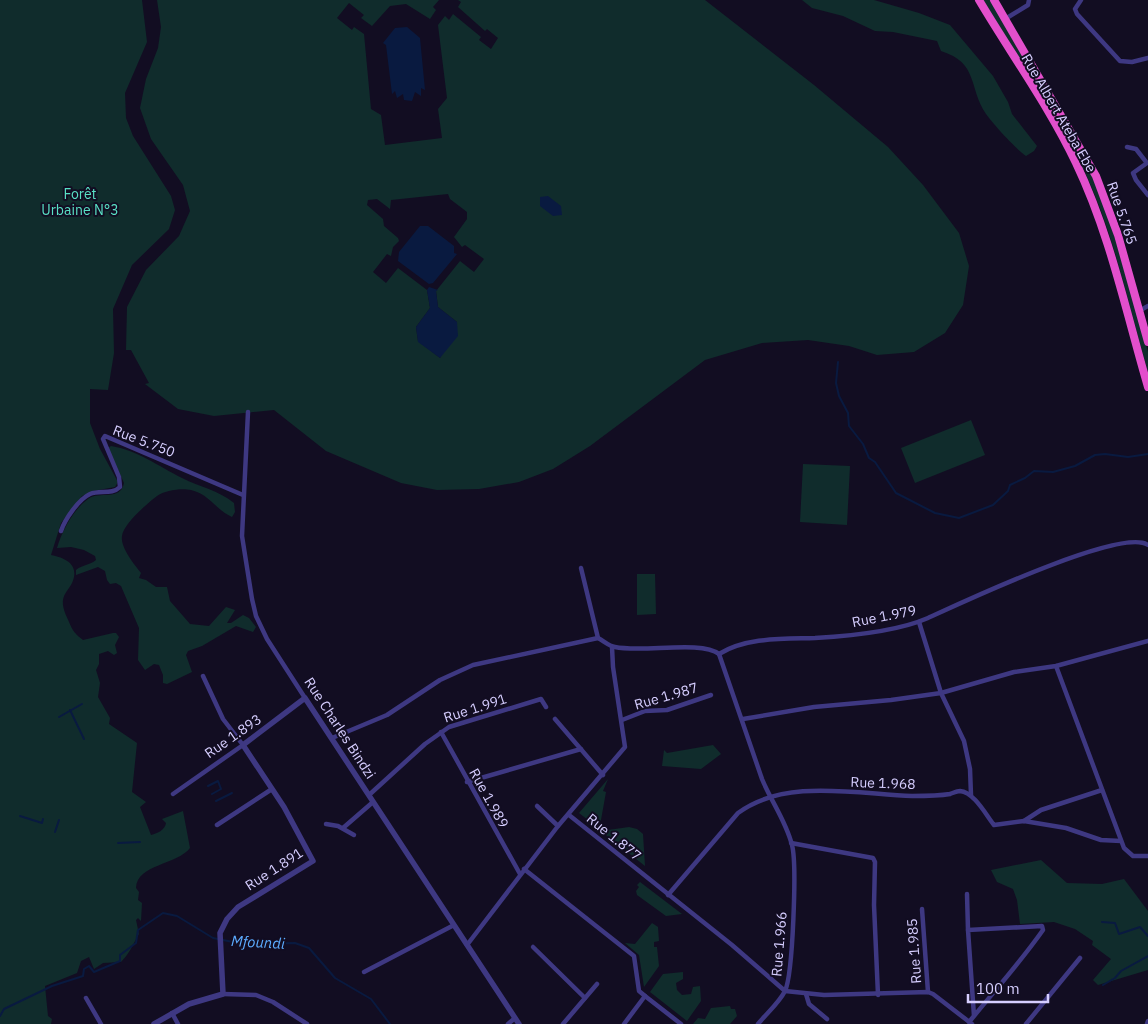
<svg xmlns="http://www.w3.org/2000/svg" width="1148" height="1024" font-family="'IBM Plex Sans',sans-serif">
<style>
.green{fill:#102c2c;fill-rule:evenodd}
.water{fill:#091a40}
.lines{fill:none;stroke-linecap:round;stroke-linejoin:round}
.stream{stroke:#091a40;stroke-width:2}
.minor{stroke:#3e3882;stroke-width:4.5}
.tertiary{stroke:#3e3882;stroke-width:5.5}
.trunk{stroke:#e34fcc;stroke-width:8}
.labels{text-anchor:middle;dominant-baseline:central;stroke-width:4;stroke-linejoin:round;paint-order:stroke}
.street-label{font-size:14px;fill:#d6ceff;stroke:#120d22}
.park-label{font-size:14px;fill:#59e0c5;stroke:#120d22}
.water-label{font-size:15px;font-style:italic;fill:#5cacff;stroke:#120d22}
</style>
<rect width="100%" height="100%" fill="#120d22"/>
<g class="green">
<path d="M0,0h142l5,42 -22,51 1,25 7,18 38,60 4,14 -6,19 -37,36 -19,44 1,44 -6,37 -18,-1v34l10,26 18,33 -3,5 -22,4 -11,5 -21,27 -10,32c15,3 29,10 21,28 -3,6 -8,10 -9,17 -1,8 3,15 6,22 3,8 7,13 14,18l30,-7h3l3,4 -4,8 2,8 -3,2 -6,-4 -9,3v10l-3,6 4,13 -2,14 12,21 -1,6 28,19 -5,49 14,10 -6,5 11,28c7,-2 14,-5 15,-12l-4,-4 21,-8 7,37c-13,17 -53,16 -54,40l3,4 -1,8 4,3 -1,18 -3,-3 -2,2 3,14c-6,10 -9,19 -18,28l-18,1 -9,6 -5,-12 -8,4 -4,12 -32,13 3,30 4,3 -1,5h-51z"/>
<path d="M157,0h282l-6,7 3,3 -6,9 -24,-15 -16,2 -18,20 -11,-8 3,-3 -15,-12 -12,15 15,12 2,-3 10,7 7,75 10,6 4,30 57,-7 -4,-29 9,-11 -9,-73 7,-9 4,4 4,-6 28,23 -2,3 12,9 7,-11 -11,-9 -2,2 -27,-24 3,-5 -3,-2h247l109,85 74,62 35,38 36,48 10,33 -6,39 -18,28 -31,19 -37,3 -28,-9 -41,-6 -46,3 -57,17 -115,86 -37,23 -34,13 -40,7 -42,1 -36,-7 -75,-32 -52,-41 -60,6 -36,-7 -33,-25 4,-1 -18,-33h-5l1,-43 19,-37 33,-34 11,-25 -7,-26 -32,-46 -11,-31 6,-29 12,-31 3,-21zM448,194l2,5 17,13v7l-13,18 8,10 3,-2 19,14 -10,13 -14,-11 -24,30 2,16 19,15 -17,36 -22,-17 -2,-14 14,-19 -3,-18 -29,-22 -12,15 -13,-11 14,-18 4,2 2,-9 6,-6 -1,-3 -14,-12 -1,-7 -16,-14 1,-5 9,-1 13,10 1,-9z"/>
<path d="M802,0h72l45,13 31,12 43,51 15,26 4,12 25,32 -3,5 -8,5c-10,-7 -33,-32 -40,-42 -18,-27 -7,-51 -45,-63l-4,-10 -44,-9 -18,-1 -32,-15 -31,-8z"/>
<path d="M983,0h7l102,175 19,50 37,127v20c-19,-65 -33,-134 -61,-195 -29,-62 -69,-119 -104,-177z"/>
<path d="M971,420l14,35 -70,28 -14,-35z"/>
<path d="M111,446c26,4 47,20 71,32 18,9 36,12 52,25l1,9 -3,5c-16,-7 -23,-23 -41,-27 -9,-2 -26,0 -34,6 -9,7 -34,28 -35,40 -2,11 12,28 19,37l-2,5 7,2 10,7h11l3,14 20,23 19,2 17,-19 9,3 -8,13h4l12,-8 6,3 7,9 -3,5 -17,-6 -34,20 -14,5 -2,4 6,17 -25,12 -4,-1v-8l-4,-10 -5,-1 -9,6 -7,-10 1,-32 -18,-42 -5,-3 -6,1 -3,-4 -2,-9 -7,-4 -22,8v-5c6,-5 14,-5 20,-10l-1,-4 -11,-6 -13,-3 -14,1c5,-17 16,-38 31,-49 12,-9 32,3 36,-16l-16,-35z"/>
<path d="M803,464l47,2 -3,59 -47,-3z"/>
<path d="M637,574h18l1,40 -19,1z"/>
<path d="M713,745l8,9 -20,15 -39,-3 2,-16 3,3z"/>
<path d="M608,779l-5,12 3,1 -5,28 -3,4 -4,-3 -2,2 -13,-10z"/>
<path d="M629,827l8,2 6,5 2,32 -44,-35z"/>
<path d="M1041,860l26,23 35,1 22,-5 24,32v59l-50,15 -5,-5 18,-21 -19,-14 1,-4 -18,-12 -21,-7 -34,2 -3,-24 -4,-11 -16,-7 -6,-12z"/>
<path d="M640,882l42,32 -16,2 -29,-21 -1,-4 3,-4 -2,-2z"/>
<path d="M652,923l6,4 1,14 -5,1v5h3l2,19 -15,21 -5,-32 -14,-12 10,1z"/>
<path d="M683,972v7l-7,4 1,7 5,5 9,-1 2,-7 7,-1 1,15 -14,20 -37,-29 13,-18z"/>
<path d="M730,1006l1,3h4l2,7 -7,8h-37l5,-6 7,1 6,-11z"/>
</g>
<g class="water">
<path d="M407,27l13,11 5,52 -4,-2v8l-6,-4 -3,9 -8,-1 -1,-6 -6,4 -2,-7 -3,3 -6,-49 -3,-2 12,-15z"/>
<path d="M548,196l13,10 1,9 -9,1 -13,-10v-9z"/>
<path d="M420,226h8l26,20v7l3,1 -24,29 -4,1 -31,-23 1,-9z"/>
<path d="M429,287l9,3 -2,1 2,16 19,15 1,14 -18,22 -22,-16 -2,-15 14,-19 -3,-18z"/>
</g>
<g class="lines">
<g class="stream">
<path d="M838,362l-2,21 3,13 9,17 1,13 14,18 6,14 6,4 21,31 39,20 24,5 34,-13 15,-14 2,-6 15,-7 9,-7 19,1 22,-6 20,-11 10,-1 23,3 20,-3"/>
<path d="M70,710l14,29"/>
<path d="M59,717l23,-13"/>
<path d="M208,786l10,-5 3,8 -9,5"/>
<path d="M216,801l16,-8"/>
<path d="M20,816l22,7 1,-4"/>
<path d="M55,832l4,-12"/>
<path d="M118,843l22,-1"/>
<path d="M1102,922l13,1 4,11 21,-7 8,9"/>
<path d="M1103,985l12,-7 6,-7 27,-15"/>
<path d="M0,1016l4,-7 48,-23 31,-10 1,-7 5,-3 5,6 26,-11v-6l16,-12 2,-13 25,-17 14,3 36,22 30,6 52,-1 14,5 26,30 36,21 19,25"/>
</g>
<g class="minor">
<path d="M1081,0l-6,9 2,5 43,47 12,1 16,-4"/>
<path d="M1005,19l23,-14 1,-5"/>
<path d="M1127,147l9,2 11,14 -14,10 3,7 12,15"/>
<path d="M1139,311l9,-5"/>
<path d="M248,412l-6,124 10,63 4,17 11,23 38,59"/>
<path d="M61,531c4,-12 18,-32 29,-37 10,-4 22,1 30,-7l-1,-10 -16,-38 2,-3 138,59"/>
<path d="M581,568l17,70"/>
<path d="M919,622l22,71 23,48 6,28 1,26"/>
<path d="M719,654c28,-17 64,-15 96,-16 35,-2 81,-6 113,-20 33,-15 194,-91 220,-73"/>
<path d="M719,654l43,125c9,22 24,42 30,66 5,19 1,129 -7,146 -6,12 -19,23 -27,33"/>
<path d="M1056,666l68,182 9,8h15"/>
<path d="M555,719l48,56"/>
<path d="M743,719l71,-12 77,-7 50,-7 73,-21 42,-6 92,-25"/>
<path d="M622,720l23,-9 22,-1 44,-15"/>
<path d="M441,732l79,142"/>
<path d="M332,738l55,-23 53,-35 33,-15 125,-27c6,3 11,8 17,9 27,6 86,-7 104,7"/>
<path d="M467,782l114,-33"/>
<path d="M173,794l70,-49 -20,-26 -20,-43"/>
<path d="M369,795l56,-51 24,-17 92,-28 5,8"/>
<path d="M537,806l21,20"/>
<path d="M569,815l163,130 53,46"/>
<path d="M1024,821l17,-11 61,-20"/>
<path d="M326,824l12,2 16,9"/>
<path d="M217,825l55,-36"/>
<path d="M343,828l30,-26"/>
<path d="M791,843l82,15 2,4 -1,43 4,90"/>
<path d="M524,869l110,87 5,35 6,5 -21,28"/>
<path d="M967,894l1,36"/>
<path d="M668,895l70,-82c47,-35 118,-19 174,-17 12,0 26,0 38,-2 3,-1 7,-3 10,-3 14,1 26,24 34,34l30,-4 42,7 35,12 20,1"/>
<path d="M922,909l6,83"/>
<path d="M467,945l91,-119 67,-79 -12,-80 -1,-20"/>
<path d="M533,947l52,51"/>
<path d="M364,972l90,-47"/>
<path d="M785,991l39,4 104,-3 5,2 39,30"/>
<path d="M223,994l33,1 17,7 34,22"/>
<path d="M806,994l3,10 18,15"/>
<path d="M645,996l36,28"/>
<path d="M86,998l15,26"/>
<path d="M172,1013l6,11"/>
<path d="M969,1022l5,-6c23,-28 48,-56 69,-86l-1,-4 -74,4 6,86"/>
<path d="M508,1024l7,-6"/>
<path d="M563,1024l34,-40"/>
<path d="M1026,1024l54,-66"/>
<path d="M1147,1024l1,-3"/>
</g>
<path class="tertiary" d="M154,1024l35,-20 34,-10 -3,-61 7,-14 11,-12 75,-46 -29,-54 -41,-62 62,-47 214,326"/>
<g class="trunk">
<path d="M979,0c32,54 70,106 97,163 34,71 50,149 72,224"/>
<path d="M994,0l102,176 22,59 30,107"/>
</g>
</g>
<g class="labels">
<g class="street-label">
<text transform="translate(1059 113) rotate(60)">Rue Albert Ateba Ebe</text>
<text transform="translate(1122 213) rotate(71)">Rue 5.765</text>
<text transform="translate(144 441) rotate(21)">Rue 5.750</text>
<text transform="translate(884 616) rotate(-11)">Rue 1.979</text>
<text transform="translate(666 696) rotate(-16)">Rue 1.987</text>
<text transform="translate(475 708) rotate(-18)">Rue 1.991</text>
<text transform="translate(340 728) rotate(57)">Rue Charles Bindzi</text>
<text transform="translate(233 736) rotate(-35)">Rue 1.893</text>
<text transform="translate(883 783) rotate(2)">Rue 1.968</text>
<text transform="translate(489 798) rotate(61)">Rue 1.989</text>
<text transform="translate(614 837) rotate(39)">Rue 1.877</text>
<text transform="translate(274 869) rotate(-33)">Rue 1.891</text>
<text transform="translate(779 944) rotate(-85)">Rue 1.966</text>
<text transform="translate(914 951) rotate(-94)">Rue 1.985</text>
</g>
<g class="park-label">
<text x="80" y="194">Forêt<tspan x="80" dy="16">Urbaine N°3</tspan></text>
</g>
<g class="water-label">
<text transform="translate(258 942) rotate(3)">Mfoundi</text>
</g>
</g>
<path d="M968 994v8h80v-8" fill="none" stroke="#d6ceff" stroke-width="2.5"/>
<text x="976" y="994" font-size="15" fill="#d6ceff" stroke="#120d22" stroke-width="4" paint-order="stroke">100 m</text>
</svg>
